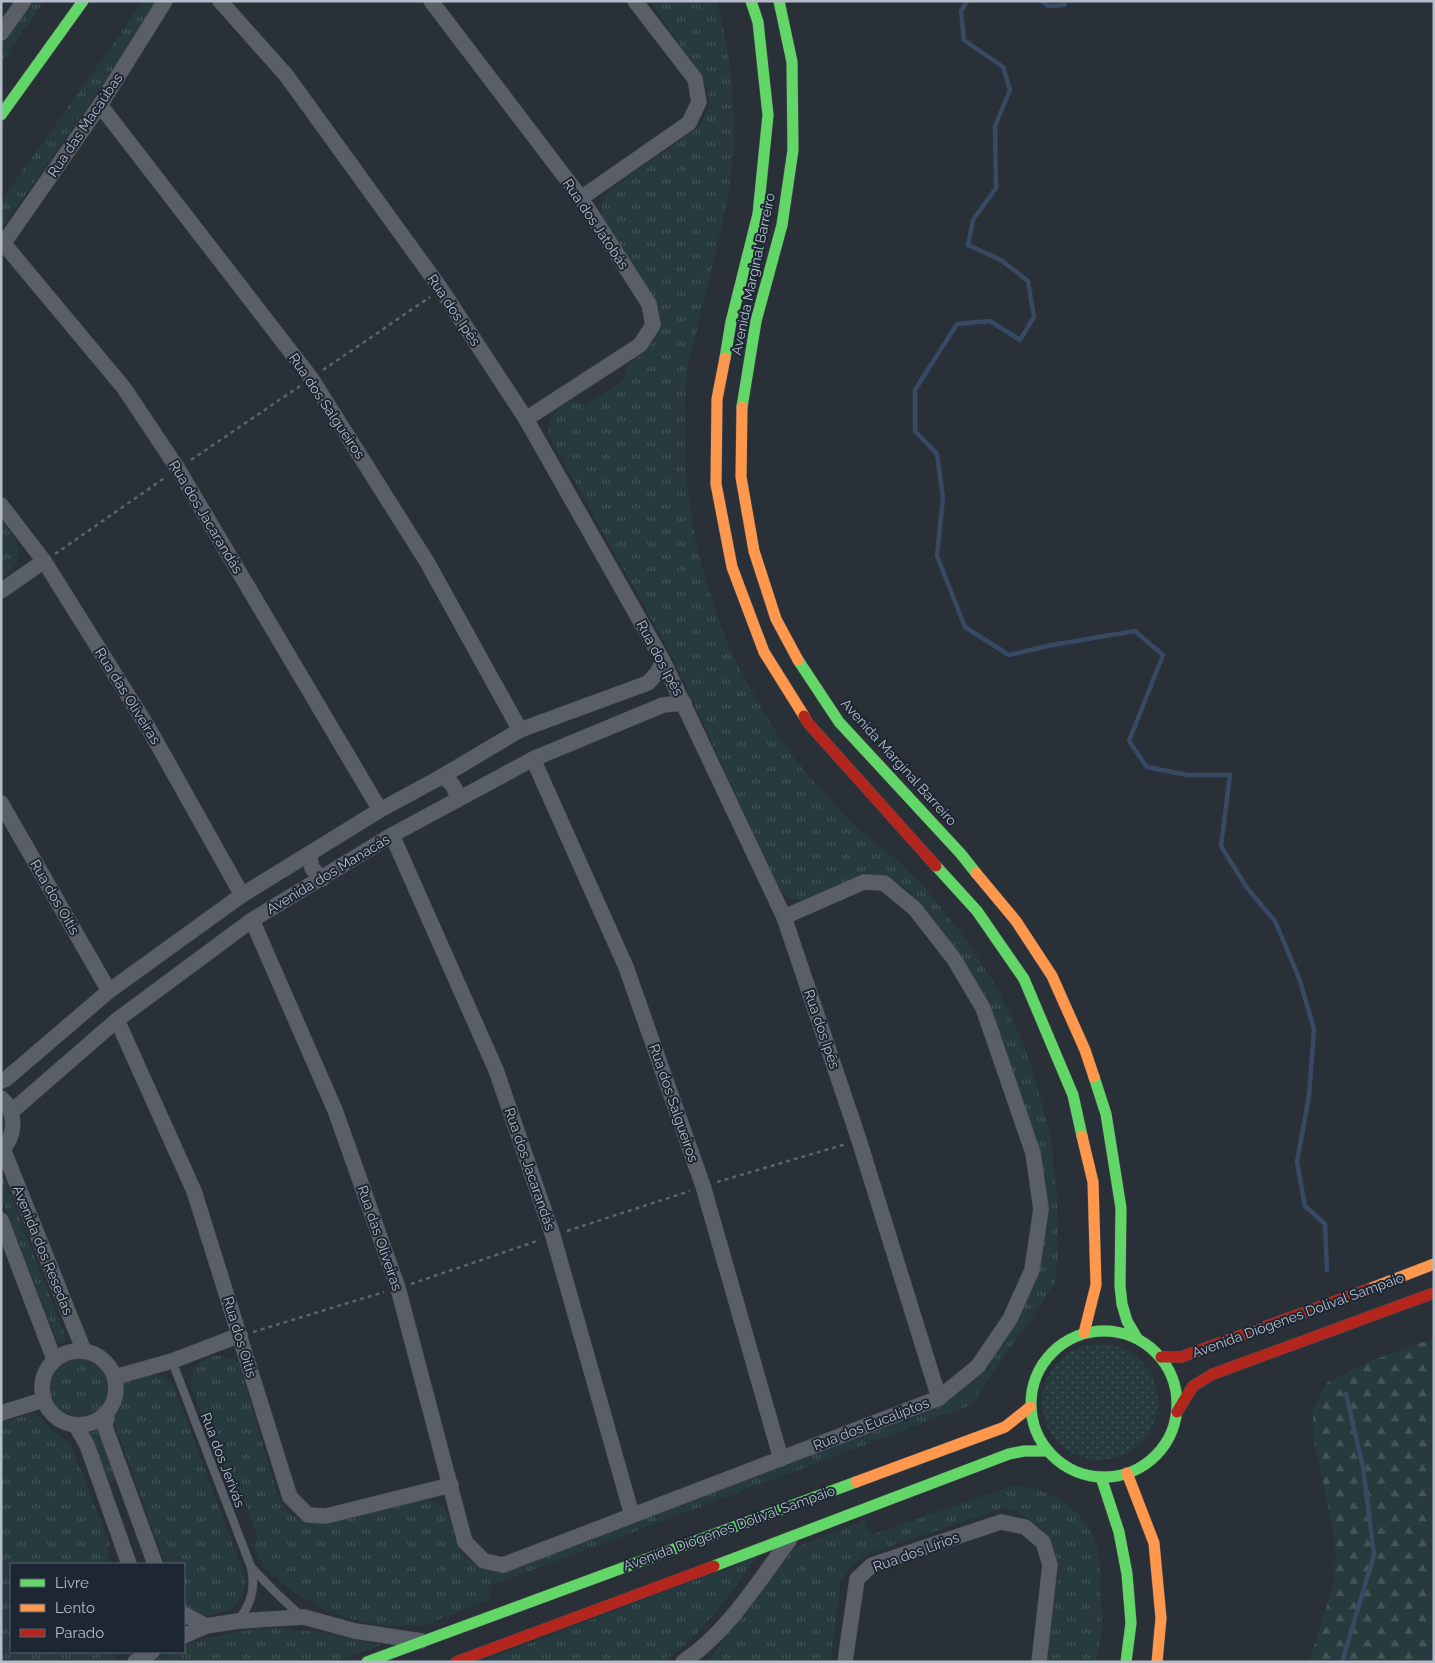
<svg xmlns="http://www.w3.org/2000/svg" width="1435" height="1663" font-family="Raleway,sans-serif">
<style>
.grass{fill:url(#grass-dots)}
.forest{fill:url(#forest-firs)}
.park{fill:url(#park-tufts)}
.lines{fill:none;stroke-linecap:round;stroke-linejoin:round}
.stream{stroke:#384963;stroke-width:4.5}
.lane-casing{stroke:#484c53;stroke-width:9}
.street-casing{stroke:#484c53;stroke-width:16}
.fast-casing{stroke:#484c53;stroke-width:12}
.slow-casing{stroke:#484c53;stroke-width:12}
.jam-casing{stroke:#484c53;stroke-width:12}
.path{stroke:#5d636a;stroke-width:2.5;stroke-dasharray:4 4;stroke-linecap:butt}
.lane{stroke:#5a5e66;stroke-width:8}
.street{stroke:#5a5e66;stroke-width:15}
.fast{stroke:#63d668;stroke-width:11}
.slow{stroke:#ff974d;stroke-width:11}
.jam{stroke:#b3261e;stroke-width:11}
.labels{text-anchor:middle;dominant-baseline:central;stroke-width:4;stroke-linejoin:round;paint-order:stroke}
.street-label{font-size:14px;fill:#b4bcc9;stroke:#1d2633}
</style>
<defs>
<pattern id="grass-dots" width="8" height="8" patternUnits="userSpaceOnUse" patternTransform="scale(1.25)"><rect width="8" height="8" fill="#273a3e"/><path d="M2 2h.1M6 6h.1" fill="none" stroke="#445559" stroke-width="1.8" stroke-linecap="round"/></pattern>
<pattern id="forest-firs" width="22" height="20" patternUnits="userSpaceOnUse" patternTransform="scale(1.25)"><rect width="22" height="20" fill="#273a3e"/><path d="M5 1l3.5 6h-7zM16 11l3.5 6h-7z" fill="#445559"/></pattern>
<pattern id="park-tufts" width="24" height="20" patternUnits="userSpaceOnUse" patternTransform="scale(1.25)"><rect width="24" height="20" fill="#273a3e"/><path d="M3 7l-1-3M5 7V3M7 7l1-3M15 17l-1-3M17 17v-4M19 17l1-3" fill="none" stroke="#445559"/></pattern>
</defs>
<rect width="100%" height="100%" fill="#2a3038"/>
<circle class="grass" cx="1100" cy="1402" r="58"/>
<path class="forest" d="M1434,1338v324h-125l24,-76 3,-29 -3,-28 -20,-93v-28l14,-25 38,-20z"/>
<g class="park">
<path d="M30,1h14l-43,62v-20z"/>
<path d="M142,1h15l-27,45 -129,183v-28l115,-161z"/>
<path d="M650,1h67l12,57 5,58v29l-7,58 -40,168 -2,34v67l10,67 8,32 21,64 14,31 32,57 18,27 20,26 45,48 51,42 22,23 39,49 34,53 26,57 10,30 15,57 7,59 1,60 -3,29 -84,122 -484,182 5,12 -68,26 -33,1 -33,-5 -35,-12 -31,-18 -28,-24 -11,-22 5,-8 -16,-43 -11,-3 -40,-104c0,-28 26,-40 48,-24l39,134c7,14 17,22 33,27l115,-25c32,6 21,35 37,55 5,7 12,10 19,14l458,-164 24,-16 9,-9 42,-59 31,-112 -57,-202 -29,-52 -49,-61 -17,-12 -10,-4 -19,-2 -61,25 -13,-1 -11,-8 -107,-233 -124,-223c-2,-18 8,-24 21,-34l15,4 39,-25 3,-15 17,-12 10,-13 5,-16 -2,-18 -53,-85c-5,-12 -3,-23 7,-32l86,-61 5,-7 7,-15v-9l-4,-15z"/>
<path d="M1,519c17,23 29,39 0,59z"/>
<path d="M1,1170l65,169 -3,4 -6,-2 -56,-144z"/>
<circle cx="79" cy="1388" r="29"/>
<path d="M151,1373c10,1 17,5 23,14l72,193 -3,15 -11,14 -24,7 -8,-1 -16,-10v-41h-19l-52,-145 9,-19 1,-20z"/>
<path d="M35,1413l18,18 17,12 40,101 -3,8 5,12h-101v88h109l-7,10h-112v-240z"/>
<path d="M99,1430l18,48 -5,5 -5,-1 -18,-49z"/>
<path d="M1015,1485c38,4 76,29 84,69 2,14 1,29 2,43 1,22 2,43 -5,65h-50l13,-94c-5,-32 -24,-52 -55,-60l-134,45 -17,11 -13,18 -9,80h-124l78,-106 10,-8 69,-28 7,15z"/>
<path d="M757,1557c-29,38 -53,79 -96,105h-181z"/>
<path d="M272,1628l48,4 61,13 -45,17h-185l19,-10h14v-6c29,-11 57,-16 88,-18z"/>
</g>
<g class="lines">
<g class="stream">
<path d="M967,1l-6,10 3,29 39,27 7,23 -15,36 1,62 -23,32 -5,25 33,15 27,21 6,36 -14,23 -30,-19 -33,3 -42,66v41l22,23 6,44 -6,58 28,71 44,28 43,-10 83,-14 28,24 -34,86 18,26 41,8h42l-9,71 26,42 28,33 24,57 15,51 -5,67 -12,66 8,44 20,18 2,46"/>
<path d="M1042,1l6,5 17,-1 -2,-4"/>
<path d="M1342,1662l32,-107 -11,-88 -17,-73"/>
</g>
<defs>
<g id="lane">
<path d="M172,1361l79,206c5,20 1,37 -13,53"/>
<path d="M252,1568l22,23 27,25"/>
</g>
<g id="street">
<path d="M220,1l66,74 155,214 85,130 137,242 121,256 75,223 80,258"/>
<path d="M431,1l150,197 68,106 4,21 -13,20 -114,74"/>
<path d="M1,33l23,-32"/>
<path d="M100,105l211,273 116,184 93,168"/>
<path d="M581,198l108,-75 10,-21 -4,-23 -60,-78"/>
<path d="M4,244l120,144 54,81 202,341"/>
<path d="M1,247l99,-142 65,-104"/>
<path d="M1,505l43,56 105,168 93,166"/>
<path d="M1,591l43,-30"/>
<path d="M533,759l93,208 77,219 78,273"/>
<path d="M441,777c11,4 16,12 16,23"/>
<path d="M1,803l108,188"/>
<path d="M392,835l104,235 57,166 79,279"/>
<path d="M309,854l3,14 10,11"/>
<path d="M252,920l83,190 63,178 67,254 19,19 19,4 436,-167 39,-32 32,-47 22,-49 9,-61 -8,-56 -50,-145 -29,-49 -39,-50 -31,-26 -20,-1 -80,35"/>
<path d="M117,1020l77,171 96,306 18,18 18,1 125,-31"/>
<path d="M1,1081l5,-2 103,-88 133,-96 138,-85 61,-33 79,-47 128,-47 9,-10 6,-12"/>
<path d="M1,1098c16,14 15,38 0,53"/>
<path d="M11,1112l106,-92 135,-100 140,-85 141,-76 130,-54 21,-2"/>
<path d="M3,1149l81,202"/>
<path d="M1,1220l53,139"/>
<circle cx="79" cy="1388" r="37"/>
<path d="M115,1377l57,-16 68,-26"/>
<path d="M1,1413l42,-13"/>
<path d="M107,1413l-2,14 50,137"/>
<path d="M76,1426l11,19 42,119"/>
<path d="M184,1614l22,12"/>
<path d="M184,1636l22,-10 32,-5 66,-4 51,14 66,10"/>
<path d="M135,1662l17,-10"/>
<path d="M683,1662c45,-30 75,-80 107,-123"/>
<path d="M845,1662l12,-83 15,-14 129,-43 24,5 18,15 7,23 -11,97"/>
</g>
<g id="fast">
<path d="M1,115l82,-114"/>
<path d="M725,358l6,-36 27,-108 10,-99 -10,-93 -7,-21"/>
<path d="M742,407l14,-86 26,-96 11,-75 -1,-88 -13,-61"/>
<path d="M798,660l41,62 122,132 15,19"/>
<path d="M936,866l41,45 47,68 49,116 9,41"/>
<path d="M1094,1077l12,37 15,94 -1,78 2,18 5,17 10,17"/>
<circle cx="1104" cy="1404" r="73"/>
<path d="M1101,1477l18,55 8,42 4,49 -5,39"/>
<path d="M714,1566l295,-112 15,-3h24"/>
<path d="M367,1662l489,-180"/>
</g>
<g id="slow">
<path d="M725,358l-8,41 -1,85 16,83 32,85 40,64"/>
<path d="M742,407l-1,70 13,74 22,68 22,41"/>
<path d="M976,873l40,48 36,55 33,74 9,27"/>
<path d="M1082,1136l11,46 3,103 -12,48"/>
<path d="M1369,1289l65,-25"/>
<path d="M1127,1473l27,70 7,75 -4,44"/>
<path d="M856,1482l149,-55 25,-20"/>
</g>
<g id="jam">
<path d="M804,716l4,7 128,143"/>
<path d="M1161,1357h20l188,-68"/>
<path d="M1177,1412l16,-26 20,-12 221,-81"/>
<path d="M456,1662l258,-96"/>
</g>
</defs>
<use href="#lane" class="lane-casing"/>
<use href="#street" class="street-casing"/>
<use href="#fast" class="fast-casing"/>
<use href="#slow" class="slow-casing"/>
<use href="#jam" class="jam-casing"/>
<g class="path">
<path d="M323,370l107,-73"/>
<path d="M191,460l109,-74"/>
<path d="M55,554l111,-77"/>
<path d="M717,1182l129,-38"/>
<path d="M567,1231l123,-40"/>
<path d="M411,1284l129,-44"/>
<path d="M253,1332l131,-40"/>
</g>
<use href="#lane" class="lane"/>
<use href="#street" class="street"/>
<use href="#fast" class="fast"/>
<use href="#slow" class="slow"/>
<use href="#jam" class="jam"/>
</g>
<g class="labels">
<g class="street-label">
<text transform="translate(85 125) rotate(-56)">Rua das Macaúbas</text>
<text transform="translate(596 224) rotate(56)">Rua dos Jatobás</text>
<text transform="translate(753 274) rotate(-78)">Avenida Marginal Barreiro</text>
<text transform="translate(454 310) rotate(56)">Rua dos Ipês</text>
<text transform="translate(327 406) rotate(56)">Rua dos Salgueiros</text>
<text transform="translate(206 517) rotate(59)">Rua dos Jacarandás</text>
<text transform="translate(660 658) rotate(62)">Rua dos Ipês</text>
<text transform="translate(128 696) rotate(58)">Rua das Oliveiras</text>
<text transform="translate(899 762) rotate(48)">Avenida Marginal Barreiro</text>
<text transform="translate(328 874) rotate(-31)">Avenida dos Manacás</text>
<text transform="translate(55 897) rotate(60)">Rua dos Oitis</text>
<text transform="translate(822 1029) rotate(71)">Rua dos Ipês</text>
<text transform="translate(674 1103) rotate(71)">Rua dos Salgueiros</text>
<text transform="translate(530 1169) rotate(71)">Rua dos Jacarandás</text>
<text transform="translate(380 1238) rotate(71)">Rua das Oliveiras</text>
<text transform="translate(43 1250) rotate(68)">Avenida dos Resedas</text>
<text transform="translate(1298 1315) rotate(-20)">Avenida Diógenes Dolival Sampaio</text>
<text transform="translate(240 1337) rotate(73)">Rua dos Oitis</text>
<text transform="translate(871 1424) rotate(-21)">Rua dos Eucalíptos</text>
<text transform="translate(223 1460) rotate(69)">Rua dos Jerivás</text>
<text transform="translate(729 1528) rotate(-20)">Avenida Diógenes Dolival Sampaio</text>
<text transform="translate(916 1552) rotate(-20)">Rua dos Lírios</text>
</g>
</g>
<rect width="1435" height="1663" fill="none" stroke="#b4bcc9" stroke-width="5"/>
<rect x="10" y="1563" width="175" height="90" fill="#1d2633" stroke="#59626f"/>
<rect x="20" y="1579" width="25" height="8" fill="#63d668" stroke="#59626f"/>
<text x="55" y="1588" font-size="15" fill="#b4bcc9">Livre</text>
<rect x="20" y="1604" width="25" height="8" fill="#ff974d" stroke="#59626f"/>
<text x="55" y="1613" font-size="15" fill="#b4bcc9">Lento</text>
<rect x="20" y="1629" width="25" height="8" fill="#b3261e" stroke="#59626f"/>
<text x="55" y="1638" font-size="15" fill="#b4bcc9">Parado</text>
</svg>
